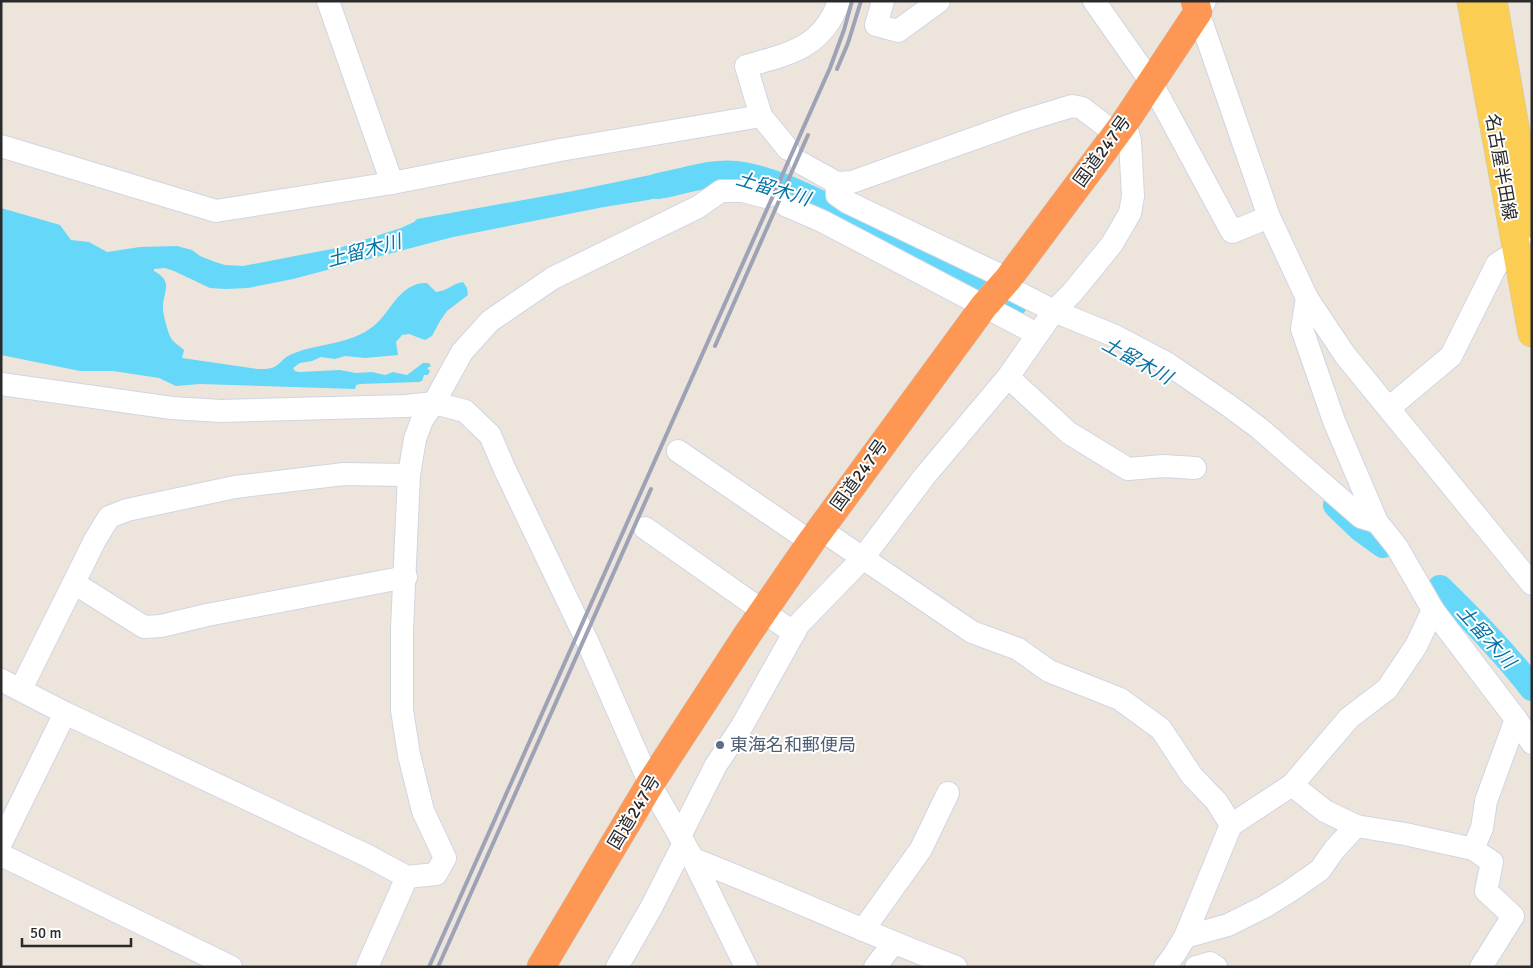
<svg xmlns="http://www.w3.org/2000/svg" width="1533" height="968" font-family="Signika,'Noto Sans JP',sans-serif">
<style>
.water{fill:#65d7f8}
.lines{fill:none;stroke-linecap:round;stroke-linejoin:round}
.river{stroke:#65d7f8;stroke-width:26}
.minor-casing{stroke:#d0d5e4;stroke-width:24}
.major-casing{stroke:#c8c8c8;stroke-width:29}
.highway-casing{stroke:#c8c8c8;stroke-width:29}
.minor{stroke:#fff;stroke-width:22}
.major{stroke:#fbcd52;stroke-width:28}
.highway{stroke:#ff9754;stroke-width:28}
.rail{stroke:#9da2b6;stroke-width:4}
.service-dot{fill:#5c6f8a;stroke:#fff;stroke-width:2}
.labels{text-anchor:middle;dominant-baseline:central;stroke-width:4;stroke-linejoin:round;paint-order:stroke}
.street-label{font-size:18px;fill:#2a2a2a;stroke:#fff}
.service-label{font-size:18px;fill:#4e5e75;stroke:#fff;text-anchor:start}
.water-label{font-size:19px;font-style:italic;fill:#0374a6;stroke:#fff}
</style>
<rect width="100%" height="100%" fill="#ede5db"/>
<path class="water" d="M689,167l5,22 -46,11 -44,7 -151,30 -160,42 -45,9 -22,1 -16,-1 -36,-17 -9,-3 -11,1v2c21,11 8,22 9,38 0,5 5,23 7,27 2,6 9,9 14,14l-2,8 76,11c24,1 18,-8 34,-15 29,-12 63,-9 86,-32 14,-14 24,-40 49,-39l9,9c11,-1 18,-9 27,-10l4,6 1,7 -21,16 -7,10 -8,15 -7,4 -16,-6 -7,1 -6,7 2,13 -33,3 -20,-2 -10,3 -14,-2 -9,4 -12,2 -7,5 2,3 4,1 41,-2 16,3 16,-1 13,3 8,-3 14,3 16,-12h6l2,3 -4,2 3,3 -2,4h-4l-2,6 -3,1 -59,2 -4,1 -1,4 -155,-5 -24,2 -17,-8 -46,-7h-33l-79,-16v-147l59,17 11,15 18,2 18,10 33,-5 37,-1 15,4 8,6 15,6 10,3 18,1 99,-19 59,-19 13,-6 3,-3 156,-28z"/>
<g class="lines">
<g class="river">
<path d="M658,186c26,-4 51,-15 78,-12 35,4 69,22 100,37 44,22 90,41 133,65 16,9 30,20 46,27"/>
<path d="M1336,505l25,24 22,16"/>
<path d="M1440,588c32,31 64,64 92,100"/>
</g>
<defs>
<g id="minor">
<path d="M328,1l64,182"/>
<path d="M883,1l-7,24 22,6 41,-30"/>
<path d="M1094,1l57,81 81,150 37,-15"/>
<path d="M1205,1l-7,11 71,205 38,81 38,57 187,229"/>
<path d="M1,146l215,65 176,-28 168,-33 201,-34"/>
<path d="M788,149l-27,-33 -15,-50c43,-12 77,-18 93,-65"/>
<path d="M801,163l36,20 15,-1 171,-61 49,-15 10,2 34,26"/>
<path d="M837,183v12l10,7 161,77"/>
<path d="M785,205l37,16 215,113"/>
<path d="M1003,285l51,26 61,25 53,28 60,41 31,23 102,89 16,5"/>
<path d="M1307,298l-5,31 32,92 43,101 20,25 36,63 83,109 16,24"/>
<path d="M1008,377l61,56 59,36 36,-3 31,2"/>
<path d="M1,384l171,24 49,3 185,-5 28,-3 31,8 25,24 15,35 83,173 62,141 43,75 53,108"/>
<path d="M1389,408l62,-52 46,-92 19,-12 4,-15"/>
<path d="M678,451l133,91"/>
<path d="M645,528l149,105"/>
<path d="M820,529l152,103 46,17 31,22 71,28 41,30 31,47 25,26 14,23"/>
<path d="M74,583l70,44 17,-1 46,-11 199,-38"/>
<path d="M1,680l64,33 301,142 41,22 29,-3 9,-16 -22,-47 -14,-56 -7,-45v-81l7,-154 6,-36 7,-19 12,-17 28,-51 28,-31 63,-43 145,-71 23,-16h22l23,6"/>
<path d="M21,689l74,-149 14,-23 18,-7 108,-23 109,-13 65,1"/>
<path d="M1292,785l33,26 31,15"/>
<path d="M680,836l36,-71 26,-39 57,-102 63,-65 62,-82 84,-100 46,-66 18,-18 40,-49 18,-31 3,-17 -3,-55 -5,-19"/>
<path d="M1,843l64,-130"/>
<path d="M1473,849l19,13 -6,29 27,25 -32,51"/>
<path d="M1,855l230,112"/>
<path d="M693,859c88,34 174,75 263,108"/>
<path d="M863,930l58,-81 27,-56"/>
<path d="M1185,937l43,-12 36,-18 26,-16 30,-21 14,-20 22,-24 49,8 68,15 9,-21 4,-27 30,-82"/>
<path d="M367,967l40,-90"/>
<path d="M617,967l34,-59 33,-65"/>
<path d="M875,967l18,-23"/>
<path d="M1165,967l9,-12 11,-18 46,-112 61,-40 57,-67 38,-29 29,-43 17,-36"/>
<path d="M1196,967l14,-4 6,4"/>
</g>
<g id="major">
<path d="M1471,1l61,332"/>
<path d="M1493,1l39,223"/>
</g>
<path id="highway" d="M541,967l109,-183 97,-149 64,-93 173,-236 24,-27 117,-157 73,-110 -3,-11"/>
</defs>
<use href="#minor" class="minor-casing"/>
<use href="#major" class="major-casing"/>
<use href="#highway" class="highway-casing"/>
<use href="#minor" class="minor"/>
<use href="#major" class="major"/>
<use href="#highway" class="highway"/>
<g class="rail">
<path d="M837,69l11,-26 13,-42"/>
<path d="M715,346l93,-211"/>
<path d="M429,967l401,-899 14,-38 8,-29"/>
<path d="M438,967l213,-478"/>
</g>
</g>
<circle class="service-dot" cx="720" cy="745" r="5"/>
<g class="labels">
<g class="street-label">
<text transform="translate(1102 151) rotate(-54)">国道247号</text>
<text transform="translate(1501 167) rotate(80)">名古屋半田線</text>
<text transform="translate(859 475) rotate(-54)">国道247号</text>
<text transform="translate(634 812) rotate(-59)">国道247号</text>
</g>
<g class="service-label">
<text x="730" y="745">東海名和郵便局</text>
</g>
<g class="water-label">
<text transform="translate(773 189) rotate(17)">土留木川</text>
<text transform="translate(364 251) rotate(-15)">土留木川</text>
<text transform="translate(1137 361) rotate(29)">土留木川</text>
<text transform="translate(1486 637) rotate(48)">土留木川</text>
</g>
</g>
<rect width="1533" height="968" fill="none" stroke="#2a2a2a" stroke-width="5"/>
<path d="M22 938v8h109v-8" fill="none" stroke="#2a2a2a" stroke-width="2.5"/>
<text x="30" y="938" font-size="15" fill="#2a2a2a" stroke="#ffffff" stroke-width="4" paint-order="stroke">50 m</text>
</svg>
